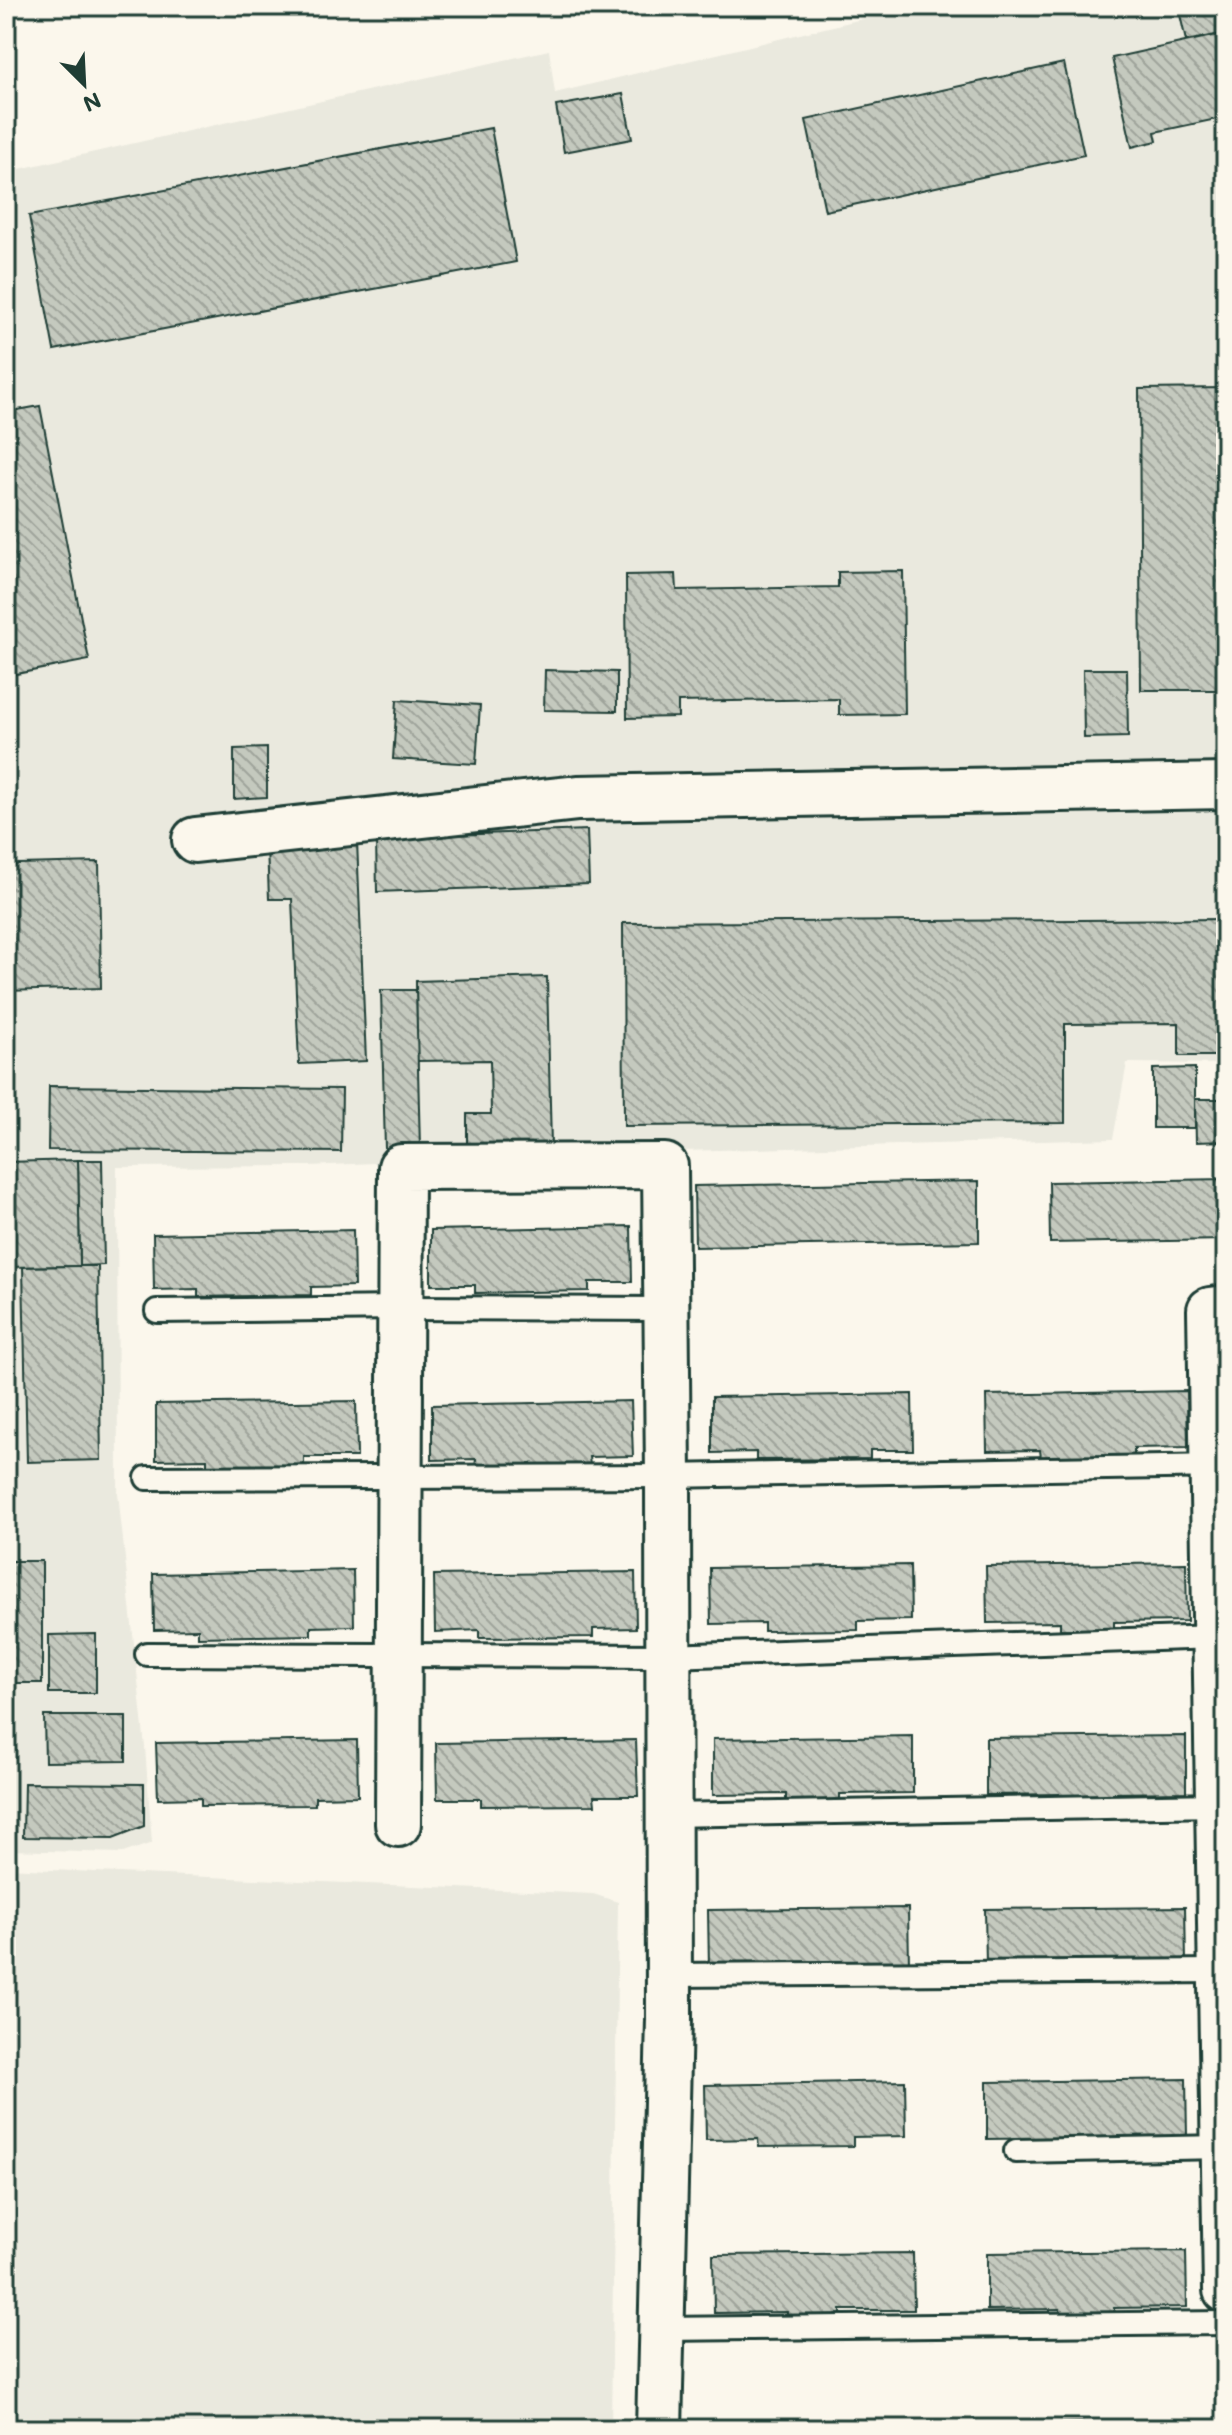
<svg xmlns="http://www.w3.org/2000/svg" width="1232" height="2435" font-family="Mali,sans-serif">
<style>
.built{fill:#eae9de}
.building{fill:url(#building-back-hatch);stroke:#1f3d34;stroke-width:2}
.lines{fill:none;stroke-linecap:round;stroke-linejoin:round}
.lane-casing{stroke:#1f3d34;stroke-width:28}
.street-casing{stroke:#1f3d34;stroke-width:50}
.path{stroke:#1f3d34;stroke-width:5;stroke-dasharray:8 6;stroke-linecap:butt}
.lane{stroke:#fbf7ec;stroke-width:22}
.street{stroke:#fbf7ec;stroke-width:44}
</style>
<defs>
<pattern id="building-back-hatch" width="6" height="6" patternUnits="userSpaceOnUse" patternTransform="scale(2)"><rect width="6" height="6" fill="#c4c9be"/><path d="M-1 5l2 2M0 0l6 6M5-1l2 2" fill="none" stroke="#9fa49b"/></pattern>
</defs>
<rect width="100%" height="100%" fill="#fbf7ec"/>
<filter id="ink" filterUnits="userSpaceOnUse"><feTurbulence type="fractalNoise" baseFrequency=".0125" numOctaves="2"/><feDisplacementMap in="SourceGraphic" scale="16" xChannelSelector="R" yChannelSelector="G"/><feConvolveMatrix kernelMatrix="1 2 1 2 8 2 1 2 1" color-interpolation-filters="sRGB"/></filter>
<g filter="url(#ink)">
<g class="built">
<path d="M916,6h310v1058l-99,-1 -14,76 -543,15 -261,12 -192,1 1,326 27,254 7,96 -29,10 -117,-3v-1678l543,-122 6,43z"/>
<path d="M6,1868l587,26 25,8 -7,527h-605z"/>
</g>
<g class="building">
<path d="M1178,6h48v27l-40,8z"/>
<path d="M1226,33v84l-71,15 2,9 -25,6 -20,-89z"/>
<path d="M1064,63l20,92 -259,56 -19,-91z"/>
<path d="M623,94l9,45 -68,13 -8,-46z"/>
<path d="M491,128l25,134 -462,88 -25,-134z"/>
<path d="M1226,388v302h-85l-2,-301z"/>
<path d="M40,406l49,254 -83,16v-264z"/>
<path d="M903,571l2,143 -66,1v-16l-161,3v15l-51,1 -1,-143 50,-1 1,16 161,-3v-15z"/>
<path d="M1083,669h44l1,68 -44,1z"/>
<path d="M545,670l72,2v39l-73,-1z"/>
<path d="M397,700l83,5 -4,59 -83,-5z"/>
<path d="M267,748v49l-33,2v-50z"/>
<path d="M587,830l2,54 -212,8 -1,-54z"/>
<path d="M357,841l9,220 -67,3 -7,-165h-23l-2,-54z"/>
<path d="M99,862l2,126 -95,3v-122l12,-5z"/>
<path d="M1226,919v137h-47v-33l-114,1v99l-441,3 -1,-203z"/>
<path d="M547,977l4,169 -84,3v-35h24l-1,-54 -73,1 -1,-80z"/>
<path d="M381,990h35l4,158 -35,1z"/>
<path d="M1195,1068v60h-42v-59z"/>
<path d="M49,1086l293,3 -1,63 -293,-2z"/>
<path d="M1195,1099h31v42l-30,1z"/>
<path d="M78,1160h24l2,105 -24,1z"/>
<path d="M78,1160l2,106 -74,1v-105z"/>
<path d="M1226,1179v61l-176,3 -1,-61z"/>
<path d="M979,1181v61l-284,5 -1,-61z"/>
<path d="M631,1226l1,56h-43v9l-114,2v-8h-44v-55z"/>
<path d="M353,1230l1,56 -43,1v8l-113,2v-8l-44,1 -1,-56z"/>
<path d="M80,1266h18l3,194 -74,2 -4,-195z"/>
<path d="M1187,1391l1,56 -54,1v8l-93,2 -1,-8 -53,1 -1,-56z"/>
<path d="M912,1394l1,56h-43v9l-114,1v-8l-44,1v-56z"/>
<path d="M356,1401l1,56h-53v9l-97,1v-8l-51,1v-56z"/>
<path d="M631,1401l2,55 -44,1 1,8 -115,2 1,-8 -44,1v-55z"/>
<rect x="6" y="1561" width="36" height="122"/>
<path d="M1186,1563l1,58 -73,1v7h-54v-7l-73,1 -1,-57z"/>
<path d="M910,1565l1,55 -53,1v9l-94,1v-8l-53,1 -1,-56z"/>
<path d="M353,1570l1,56 -43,1v8l-113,2v-8l-44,1 -1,-56z"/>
<path d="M635,1572l1,56 -43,1v8l-114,1v-8l-44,2 -1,-57z"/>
<path d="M96,1634v59h-47v-58z"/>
<path d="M44,1716h82v45l-81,1z"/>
<path d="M913,1736v57l-73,1v7h-54v-7l-73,1v-56z"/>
<path d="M1186,1736v56l-73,1v7l-54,1v-7l-73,1v-57z"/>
<path d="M357,1740l1,56 -43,1v8l-114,1v-8l-43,1 -2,-56z"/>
<path d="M636,1740l2,56h-44l1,9 -114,1v-7h-44l-1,-56z"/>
<path d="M24,1783l120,1v42l-31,12 -90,-1z"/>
<path d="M1185,1907l1,56 -200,3 -1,-57z"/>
<path d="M908,1908l1,57 -200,3 -1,-58z"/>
<path d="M1186,2079l1,58h-73v7l-54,1v-7l-73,1v-57z"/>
<path d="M905,2081l1,55 -53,1v9l-94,1 -1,-8 -52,1 -1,-55z"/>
<path d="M1186,2251l1,56 -73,1v7l-54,1v-7l-73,1v-57z"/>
<path d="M913,2253l1,57h-73v7l-54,1v-6l-73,1 -1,-58z"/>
<path d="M1189,2421v8h-200v-5z"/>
<path d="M914,2424v5h-200v-2z"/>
</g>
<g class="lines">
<defs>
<g id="lane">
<path d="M157,1311l243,-3 266,1"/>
<path d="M147,1478l521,-2 553,-10"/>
<path d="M147,1654l522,2 546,-19"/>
<path d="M669,1815l549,-10"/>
<path d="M669,1975l552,-4"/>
<path d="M1016,2151l208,-4"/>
<path d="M662,2329l564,-6"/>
</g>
<g id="street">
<path d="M195,840l383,-42 648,-12"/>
<path d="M1226,1308l-16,2 16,980"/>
<path d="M398,1824l3,-657 264,-1 3,310 1,543 -10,410"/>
</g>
</defs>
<use href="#lane" class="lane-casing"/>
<use href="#street" class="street-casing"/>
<path class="path" d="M6,11l20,-5"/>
<use href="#lane" class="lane"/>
<use href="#street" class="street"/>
</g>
</g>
<rect width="1232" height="2435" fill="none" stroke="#fbf7ec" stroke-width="32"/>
<rect x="16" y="16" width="1200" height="2403" fill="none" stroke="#1f3d34" stroke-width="3" filter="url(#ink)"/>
<g transform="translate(84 84) rotate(156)" stroke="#fbf7ec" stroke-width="6" paint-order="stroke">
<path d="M0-6L14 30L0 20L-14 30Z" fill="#1f3d34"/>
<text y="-12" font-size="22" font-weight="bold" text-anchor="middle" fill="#1f3d34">N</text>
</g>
</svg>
